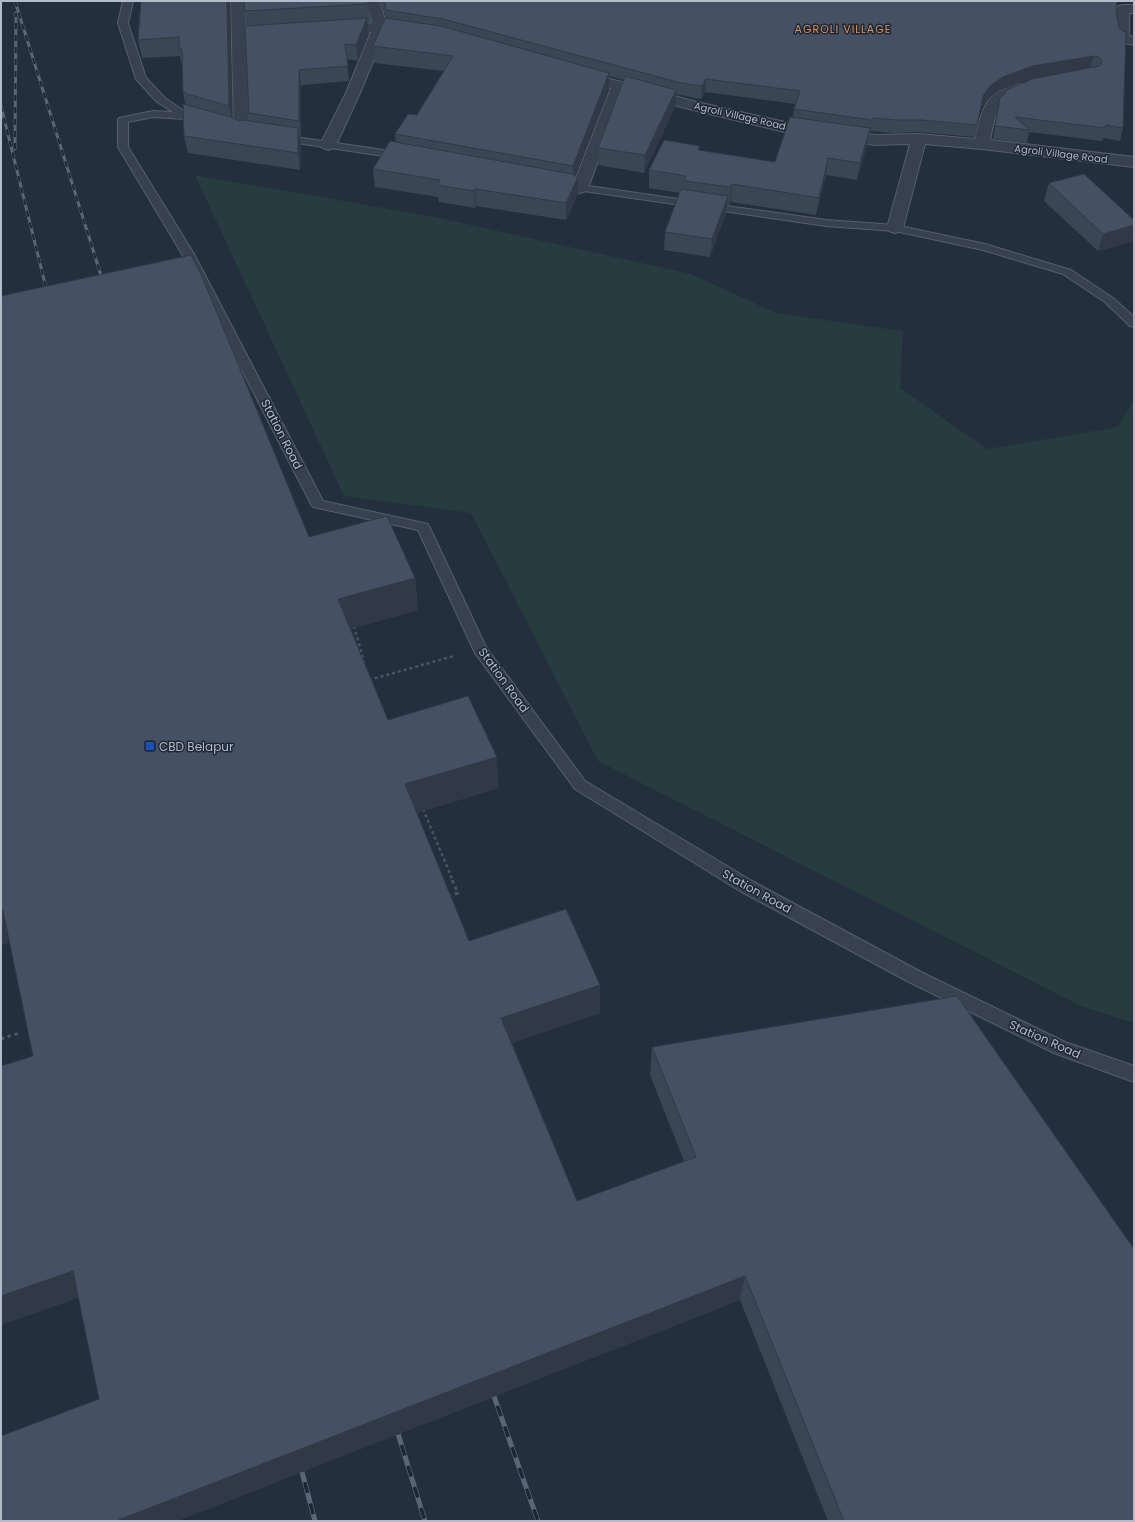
<svg xmlns="http://www.w3.org/2000/svg" width="1135" height="1522" font-family="Poppins,sans-serif">
<style>
.green{fill:#263c3f}
.lines{fill:none;stroke-linecap:round;stroke-linejoin:round}
.service-casing{stroke:#565f6c;stroke-width:2}
.minor-casing{stroke:#565f6c;stroke-width:2}
.path-far1{stroke:#44595c;stroke-width:2.5;stroke-dasharray:3 3;stroke-linecap:butt}
.path{stroke:#44595c;stroke-width:3;stroke-dasharray:3.5 3.5;stroke-linecap:butt}
.service{fill:#38414e;fill-rule:evenodd}
.minor{fill:#38414e;fill-rule:evenodd}
.rail-far1-casing{stroke:#5a6575;stroke-width:3}
.rail-casing{stroke:#5a6575;stroke-width:5}
.rail-far1{stroke:#1d2633;stroke-width:2;stroke-dasharray:6;stroke-linecap:butt}
.rail{stroke:#1d2633;stroke-width:3.5;stroke-dasharray:11;stroke-linecap:butt}
.wall{fill:#3b4654}
.shaded-wall{fill:#303945}
.building{fill:#455162;stroke:#303945}
.transit-dot{fill:#1a4fb4;stroke:#1d2633;stroke-width:1.5}
.labels{text-anchor:middle;dominant-baseline:central;stroke-width:3;stroke-linejoin:round;paint-order:stroke}
.far-street-label{font-size:10px;fill:#b4bcc9;stroke:#1d2633}
.far-neighbourhood-label{font-size:11px;letter-spacing:1px;fill:#d59563;stroke:#1d2633}
.street-label{font-size:12px;fill:#b4bcc9;stroke:#1d2633}
.poi-label{font-size:12px;fill:#b4bcc9;stroke:#1d2633;text-anchor:start}
</style>
<rect width="100%" height="100%" fill="#242f3e"/>
<path class="green" d="M195,175l240,42 256,57 85,39 127,18 -3,57 87,61 131,-22 16,-27v623l-53,-17 -483,-245 -127,-248 -127,-17z"/>
<g class="lines">
<defs>
<g id="service">
<path d="M123,1h10l-5,22 18,55 19,20 26,18 -5,3 -33,-2 -25,5v25l66,107 129,247 105,23 58,123 99,134 167,100 169,91 144,70 69,24v16l-80,-29 -145,-71 -169,-91 -165,-102 -100,-136 -57,-123 -100,-22 -5,-1 -2,-3 -129,-250 -64,-107v-27l1,-2 34,-7 20,1 -16,-10 -21,-23 -18,-56z"/>
<path d="M281,135l123,18 5,3 -5,3 -127,-19 -1,-2z"/>
<path d="M567,183l259,37 69,5 90,19 86,26 42,28 21,19v10l-4,-1 -25,-24 -42,-28 -80,-24 -88,-19 -69,-5 -263,-38 -1,-2 1,-2z"/>
</g>
<g id="minor">
<path d="M231,1h14l1,30 29,-1 5,1 2,3 -2,3 -34,3 4,92 -3,3 -5,2 -5,-2 -3,-3z"/>
<path d="M366,1h14l6,23 28,5 2,3 -2,3 -5,1 -24,-4 -25,61 -24,52 -3,3 -5,2 -5,-2 -3,-3 26,-52 25,-61 -11,-1 -2,-3 2,-3 12,-2z"/>
<path d="M1123,5h11v8h-5v23l5,1v8l-15,-3c-6,-8 -7,-28 -1,-36z"/>
<path d="M580,71l117,31 88,20 90,13 44,-1 56,5c7,-28 9,-46 41,-54 7,-1 14,-4 21,-2l2,3 -2,3c-38,10 -39,13 -47,51l144,17v10l-152,-18 -57,-5 -22,84 -2,3 -6,2 -6,-2 -2,-3 23,-84 -35,1 -90,-13 -96,-23 -65,-17 -36,96 -2,3 -6,2 -6,-2 -2,-3 39,-100 -36,-10 -2,-3 2,-3z"/>
</g>
</defs>
<use href="#service" class="service-casing"/>
<use href="#minor" class="minor-casing"/>
<g class="path-far1">
<path d="M354,626l10,35"/>
<path d="M369,680l85,-24"/>
<path d="M423,809l30,72"/>
</g>
<g class="path">
<path d="M448,896l10,-3 -6,-13"/>
<path d="M1,1039l18,-6"/>
</g>
<use href="#service" class="service"/>
<use href="#minor" class="minor"/>
<defs>
<g id="rail-far1">
<path d="M15,1l89,284"/>
<path d="M1,106l47,190"/>
<path d="M15,149l1,-136"/>
</g>
<g id="rail">
<path d="M490,1385l48,136"/>
<path d="M395,1424l30,97"/>
<path d="M299,1461l16,60"/>
</g>
</defs>
<use href="#rail-far1" class="rail-far1-casing"/>
<use href="#rail" class="rail-casing"/>
<use href="#rail-far1" class="rail-far1"/>
<use href="#rail" class="rail"/>
</g>
<g class="wall">
<path d="M230,1l2,117 7,3h11l-1,-8 -2,-87 -2,-15 123,-7 2,18h-2l1,12 -11,27 -11,-2 2,22 -48,4v51h-2l2,9 -1,25 -112,-17 -4,-17 1,-32 -2,-13 -1,-24 -2,-11 -38,2 -4,-18z"/>
<path d="M381,1h736l-1,10 7,117 -3,13 -17,-3 -1,3 -73,-9 -2,11 -34,-4 7,-41 54,-23 -24,4 -30,11 -11,8 -8,10 -6,29 -56,-5 -25,1 -23,-2 -1,2h-1l-2,12 -10,35 -31,-5 -10,40 -85,-13 -2,3 -2,-1 -1,9 -16,44 -46,-7 1,-18 15,-39 -31,-5v-18l51,-20 75,12 18,-45 1,-8 2,-5 -91,-12 -4,7 -25,-5 -1,13 -31,66 -46,-8v-17l26,-68 -15,-4v13l-34,86 3,2v17l-12,26 -90,-14 -1,2 -36,-6 -1,-5 -63,-10 -2,-18 23,-27 -1,-8 22,-19 27,-44 -70,-8 -1,-17 13,-28z"/>
<path d="M1049,183l85,37v21l-36,10 -54,-50z"/>
<path d="M309,537l106,41 3,32 -67,19 37,91 109,37 1,31 -81,25 52,128 131,44v28l-88,30 65,158 107,-40 -34,-86 2,-28 482,474h-306l-88,-221 -563,221h-176l98,-122 -66,-343 -23,-113z"/>
</g>
<g class="shaded-wall">
<path d="M227,1h3l2,123 -3,-18z"/>
<path d="M367,18l2,16 -11,27 -2,-16z"/>
<path d="M1094,56l-4,13 -60,10 -30,11 -11,8 -8,10 2,-12 8,-11 12,-8 30,-11z"/>
<path d="M299,70l2,15v51l-2,-15z"/>
<path d="M609,73v16l-36,93v-16z"/>
<path d="M706,79l-1,13 -4,7 1,-13z"/>
<path d="M676,90l-1,17 -31,66 1,-18z"/>
<path d="M298,128l3,17 -1,25 -2,-17z"/>
<path d="M870,128l-3,17 -10,35 3,-17z"/>
<path d="M828,158l-2,17 -10,40 3,-17z"/>
<path d="M578,177v17l-12,26v-17z"/>
<path d="M732,184l-1,18 -2,3 2,-18z"/>
<path d="M475,189l1,17 -1,2 -1,-17z"/>
<path d="M728,196l-2,17 -16,44 2,-18z"/>
<path d="M1134,225v16l-36,10 5,-17z"/>
<path d="M415,578l3,32 -75,21 -5,-32z"/>
<path d="M497,757l1,31 -89,27 -4,-31z"/>
<path d="M1,911h2l14,29 -16,5z"/>
<path d="M600,985v28l-97,33 -2,-28z"/>
<path d="M73,1271l14,24 -86,30v-29z"/>
<path d="M745,1276l-5,24 -563,221h-61z"/>
</g>
<g class="building">
<path d="M141,1h86l2,105 -42,-12 -4,-3 -1,-42h-3v-12l-41,3z"/>
<path d="M244,1h124v3l-123,7z"/>
<path d="M384,1h733l-1,10 3,16 3,4 4,1 -3,96 -17,-3 -1,3 -90,-11 15,13 -35,-4 5,-28 9,-9 23,-10 67,-13 3,-5 -3,-4 -5,-1 -61,10 -30,11 -12,8 -8,11 -6,29 -56,-5h-25l-23,-2 -1,2 -78,-11 6,-18 -94,-12 -4,7 -21,-3 -238,-64 -57,-9z"/>
<path d="M367,18l-11,27 -11,-1 3,22 -49,4v51l-50,-8 -4,-87z"/>
<path d="M385,18l56,8 168,47 -36,93 -178,-32 13,-20 9,1 36,-59 -80,-10z"/>
<path d="M625,76l51,14 -31,65 -47,-7z"/>
<path d="M183,104l48,13 8,4 4,-1 55,8v25l-114,-17z"/>
<path d="M790,117l80,11 -10,35 -32,-5 -9,40 -87,-14 -1,3 -47,-6 2,-5 -37,-6 15,-30 36,6 -2,4 77,12z"/>
<path d="M390,141l182,33 6,3 -12,26 -91,-14 -1,2 -37,-6 3,-5 -67,-11z"/>
<path d="M1084,174l50,46v5l-31,9 -54,-51z"/>
<path d="M681,189l47,7 -16,43 -47,-7z"/>
<path d="M191,255l10,19 108,263 78,-21 28,62 -77,21 50,121 80,-24 29,61 -92,27 64,157 97,-32 34,76 -99,33 76,183 119,-44 -44,-110 305,-51 177,253v272h-290l-99,-245 -629,245h-115v-85l98,-37 -26,-128 -72,25v-230l32,-10 -30,-145h-2v-615z"/>
</g>
<rect class="transit-dot" x="145" y="741" width="10" height="10" rx="2"/>
<g class="labels">
<g class="far-street-label">
<text transform="translate(740 116) rotate(13)">Agroli Village Road</text>
<text transform="translate(1061 154) rotate(7)">Agroli Village Road</text>
</g>
<g class="far-neighbourhood-label">
<text x="843" y="29">AGROLI VILLAGE</text>
</g>
<g class="street-label">
<text transform="translate(282 434) rotate(63)">Station Road</text>
<text transform="translate(504 680) rotate(54)">Station Road</text>
<text transform="translate(757 891) rotate(29)">Station Road</text>
<text transform="translate(1045 1039) rotate(24)">Station Road</text>
</g>
<g class="poi-label">
<text x="159" y="746">CBD Belapur</text>
</g>
</g>
<rect width="1135" height="1522" fill="none" stroke="#b4bcc9" stroke-width="4"/>
</svg>
